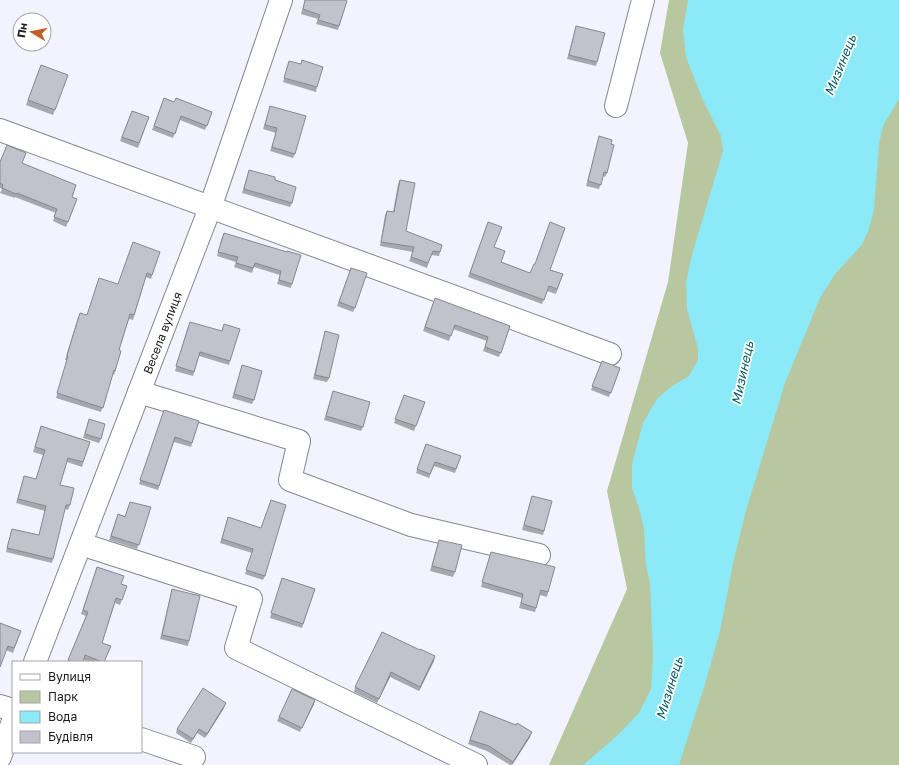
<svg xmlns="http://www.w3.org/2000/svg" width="899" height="765" font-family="'Golos Text',sans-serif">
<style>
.green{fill:#b8c79f}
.water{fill:#8be9f8}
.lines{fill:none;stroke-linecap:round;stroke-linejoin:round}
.minor-casing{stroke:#858790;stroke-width:24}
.minor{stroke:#fff;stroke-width:22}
.wall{fill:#a6a7af}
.shaded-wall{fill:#87888f}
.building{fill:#c1c2cc;stroke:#87888f}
.labels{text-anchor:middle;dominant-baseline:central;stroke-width:3.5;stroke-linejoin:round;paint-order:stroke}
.street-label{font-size:12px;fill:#1d1d21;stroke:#fff}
.water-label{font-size:13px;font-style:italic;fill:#075c67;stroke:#fff}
</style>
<rect width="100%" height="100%" fill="#f2f3fe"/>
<path class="green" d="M669,0h230v765h-350l78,-176 -20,-98 61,-209 20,-139 -28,-90z"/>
<path class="water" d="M688,0h211v99l-16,27 -4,18 -5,66 -6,22 -7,14 -26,28 -15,24 -35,85 -40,131 -12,49 -7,37 -6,31 -15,53 -19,59 -7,22h-96l34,-29 22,-23 12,-24 2,-33 -3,-73 -4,-17 -2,-37 -5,-21 -7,-20v-24l11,-41 14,-24 15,-13 17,-10 9,-16v-12l-11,-39 -1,-26 5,-25 32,-107 -2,-15 -19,-38 -16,-41 -3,-27z"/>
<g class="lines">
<defs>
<g id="minor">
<path d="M616,106l27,-106"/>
<path d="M0,130l610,224"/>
<path d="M139,392l160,49 -9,39 121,45 128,30"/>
<path d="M81,544l170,55 -15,49 240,117"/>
<path id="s1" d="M35,662l175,-454 71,-208"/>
<path d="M0,706l13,4"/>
<path d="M141,739l53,18"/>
<path d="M0,757l13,-36"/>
</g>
</defs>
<use href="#minor" class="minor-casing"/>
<use href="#minor" class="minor"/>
</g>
<g class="wall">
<path d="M305,0l34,26 -1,4 -22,-6 2,-5 -17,-5z"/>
<path d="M576,26l21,36 -1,4 -29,-7z"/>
<path d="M41,65l27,10 -15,40 -27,-10z"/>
<path d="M288,65l29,22 -1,5 -33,-10z"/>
<path d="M164,98l10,4 38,10 -7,18 -25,-10 -7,18 -21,-8z"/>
<path d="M270,106l25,48 -2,4 -23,-7 6,-18 -13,-4z"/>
<path d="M132,111l17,6 -11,31 -18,-7z"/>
<path d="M599,136l12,8 -4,29 -2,4 -2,-1 -4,13 -13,-3z"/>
<path d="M0,162l22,1 50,34 5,2 -11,28 -13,-6 3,-8 -41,-16v1l-15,-5 2,-4 -2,-1z"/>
<path d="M249,170l26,10 17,23 -2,4 -48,-14z"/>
<path d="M400,180l6,51 34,21 -1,4 -8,-1 -4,13 -18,-7 4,-9 -33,-6 5,-31 2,-4 6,1 5,-28z"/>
<path d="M488,222l6,25 7,15 29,11 20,-3 13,4 -7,20 -9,-3 -5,13 -74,-27z"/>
<path d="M222,237l65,15 5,32 -1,4 -14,-4 3,-9 -26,-8 -2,6 -18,-6 2,-5 -19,-6z"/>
<path d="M160,252l-9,27 -5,-2 -13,43 -4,-1 -10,31 2,1 -7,24 -1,-1 -12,38 -45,-14 11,-38h-2l13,-43 9,-2 31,-31z"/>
<path d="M351,268l4,40 -2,4 -16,-6z"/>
<path d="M435,298l75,28 -11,31 -16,-6 4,-10 -34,-12 -4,12 -26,-10z"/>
<path d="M188,326l42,35 -1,4 -30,-9 -6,20 -18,-5z"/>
<path d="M325,331l4,47 -2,4 -14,-3z"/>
<path d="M602,361l18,7 -11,29 -18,-7z"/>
<path d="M241,370l13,30 -2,4 -20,-6z"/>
<path d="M332,395l31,32 -2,4 -37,-11z"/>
<path d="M404,395l21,7 -11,29 -20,-8z"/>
<path d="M164,410l35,11 -8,26 -17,-5 -16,48 -19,-6z"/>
<path d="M89,419l12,20 -2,4 -16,-5z"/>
<path d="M41,426l49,16 -8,25 -15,-5 -7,23 10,20 -2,5 -3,-1 -13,54 -46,-11 6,-23 27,6 6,-24 -29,-8 8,-27 12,3 7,-24 -10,-3z"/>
<path d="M426,444l35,12 -6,17 -21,-7 -5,12 -13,-5z"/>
<path d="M532,496l12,35 -1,4 -21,-5z"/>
<path d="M151,507l-14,42 -28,-9 9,-26 7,2z"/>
<path d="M228,517l33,11 4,48 -2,4 -18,-6 7,-21 -32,-10z"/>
<path d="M439,540l16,32 -2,5 -23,-6z"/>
<path d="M491,552l57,40 -1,5 -7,-2 -5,17 -16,-4 3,-10 -41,-11z"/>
<path d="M97,567l24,17 6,2 -7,19 -5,-2 -13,40 2,19h-14l-6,-2 -1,2h-15l18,-46 -5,-2z"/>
<path d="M282,578l33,11 -13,39 -32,-10z"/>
<path d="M172,589l17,52 -1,5 -28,-7z"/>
<path d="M0,623l21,8 -8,22 -7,-3z"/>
<path d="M420,650l15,6 -16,35 -29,-14 -13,26 -23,-11 1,-5z"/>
<path d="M314,704l-14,28 -23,-11 2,-4z"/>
<path d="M224,708l-19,30 -8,-5 -6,10 -15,-10 1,-4z"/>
<path d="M480,711l36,14 14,12 -18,28h-2l-23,-14 -19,-7z"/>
</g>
<g class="shaded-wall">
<path d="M435,656l-1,5 -15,30 1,-4z"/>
<path d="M391,672l-1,5 -13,26 2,-4z"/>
<path d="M315,700l-1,4 -14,28 2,-4z"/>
<path d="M226,703l-2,5 -19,30 2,-4z"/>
<path d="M532,732l-2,5 -18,28 1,-3z"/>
</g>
<g class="building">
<path d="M305,0h40l2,1 -8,25 -21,-6 2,-5 -17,-6z"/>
<path d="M576,26l29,7 -8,29 -28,-7z"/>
<path d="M302,60l21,7 -6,20 -33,-9 5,-17 12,3z"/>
<path d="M41,65l27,10 -13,35 -27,-10z"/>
<path d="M164,98l10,4 2,-4 36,14 -5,14 -26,-10 -6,18 -21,-8z"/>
<path d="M270,106l36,10 -11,38 -23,-7 5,-19 -12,-3z"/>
<path d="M132,111l17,6 -10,26 -17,-6z"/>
<path d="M599,136l13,4 -1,4 3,1 -7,28 -3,-1 -3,13 -13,-4z"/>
<path d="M7,145l19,8 -4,10 54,22 -4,12 5,2 -9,23 -14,-5 3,-8 -40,-16 -1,1 -14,-6 1,-3 -3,-2v-21z"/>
<path d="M249,170l26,7v3l21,7 -4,16 -48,-14z"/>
<path d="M400,180l15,3 -9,48 36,14 -2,7 -7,-1 -5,12 -17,-6 3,-10 -33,-5 6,-31 7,1z"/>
<path d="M488,222l14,5 -8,20 11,4 -4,11 29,11 4,-9h1l15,-42 15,6 -15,42 13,4 -6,15 -8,-3 -5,14 -74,-27z"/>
<path d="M224,233l63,19v-1l14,4 -9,29 -13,-4 2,-9 -26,-8 -2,5 -17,-5 2,-6 -20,-5z"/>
<path d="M133,242l27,10 -8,23 -5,-2 -13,42 -4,-1 -11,36 2,1 -6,20 -1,-1 -11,38 -46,-15 11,-37 -1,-1 13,-42 7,2 12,-37 19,6z"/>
<path d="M351,268l16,5 -12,35 -16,-6z"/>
<path d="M435,298l75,28 -9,27 -16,-6 3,-10 -33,-12 -4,11 -26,-9z"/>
<path d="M190,322l32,9 2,-7 16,5 -10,32 -30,-9 -6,20 -18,-6z"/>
<path d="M325,331l14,4 -10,43 -14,-3z"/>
<path d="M602,361l18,7 -9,25 -19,-7z"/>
<path d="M242,365l20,6 -8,29 -20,-6z"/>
<path d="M333,391l37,11 -7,25 -37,-11z"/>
<path d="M404,395l21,7 -9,24 -21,-7z"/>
<path d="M164,410l35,11 -7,22 -17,-6 -16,49 -19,-6z"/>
<path d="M89,419l16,5 -4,15 -16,-5z"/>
<path d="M41,426l49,16 -7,20 -15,-4 -8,27 14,3 -4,17h-4l-13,54 -46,-11 5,-19 27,6 7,-29 -28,-7 6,-23 12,3 9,-29 -10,-3z"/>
<path d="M426,444l35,12 -5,13 -21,-7 -5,12 -13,-5z"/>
<path d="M532,496l20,5 -8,30 -20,-6z"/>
<path d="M271,500l15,5 -21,71 -19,-6 7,-21 -31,-10 6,-22 33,11z"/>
<path d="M130,502l21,5 -12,38 -28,-9 7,-22 7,3z"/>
<path d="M439,540l23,5 -7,27 -23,-6z"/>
<path d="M491,552l64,15 -7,25 -7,-2 -5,18 -15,-5 2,-9 -41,-12z"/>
<path d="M97,567l27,9 -3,8 6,2 -5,14 -6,-2 -14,45 9,3 -7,16h-2l-17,-7 -2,7h-10l-5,-2 20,-48 -5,-2z"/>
<path d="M282,578l33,11 -12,35 -32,-11z"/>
<path d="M172,589l28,7 -11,45 -27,-6z"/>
<path d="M0,623l21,8 -7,17 -6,-2 -8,21z"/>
<path d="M382,632l38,18v-1l15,7 -15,31 -29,-15 -12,27 -24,-12z"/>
<path d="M203,688l23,15 -19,31 -8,-5 -6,10 -16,-10z"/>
<path d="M292,689l23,11 -13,28 -23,-11z"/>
<path d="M480,711l36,14 1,-2 15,9 -19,30 -24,-16 -19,-6z"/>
</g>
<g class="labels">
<g class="street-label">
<text stroke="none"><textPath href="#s1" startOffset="353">Весела вулиця</textPath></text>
</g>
<g class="water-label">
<text transform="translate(840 65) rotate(-68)">Мизинець</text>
<text transform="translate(742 373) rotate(-78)">Мизинець</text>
<text transform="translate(669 688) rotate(-73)">Мизинець</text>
</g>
</g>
<rect x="12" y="661" width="130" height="92" fill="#ffffff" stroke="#a5a5a6"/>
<rect x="20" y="674" width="20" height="6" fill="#ffffff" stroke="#a5a5a6"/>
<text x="48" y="681" font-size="12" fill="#1d1d21">Вулиця</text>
<rect x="20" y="691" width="20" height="12" fill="#b8c79f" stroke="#a5a5a6"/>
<text x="48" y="701" font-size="12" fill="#1d1d21">Парк</text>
<rect x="20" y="711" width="20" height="12" fill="#8be9f8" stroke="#a5a5a6"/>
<text x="48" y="721" font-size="12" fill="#1d1d21">Вода</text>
<rect x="20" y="731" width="20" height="12" fill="#c1c2cc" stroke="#a5a5a6"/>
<text x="48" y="741" font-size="12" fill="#1d1d21">Будівля</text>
<g transform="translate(32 32) rotate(280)"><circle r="19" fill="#ffffff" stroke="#a5a5a6"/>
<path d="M0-3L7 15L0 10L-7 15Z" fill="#c35f29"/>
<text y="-6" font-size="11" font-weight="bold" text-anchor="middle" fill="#1d1d21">Пн</text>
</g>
</svg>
